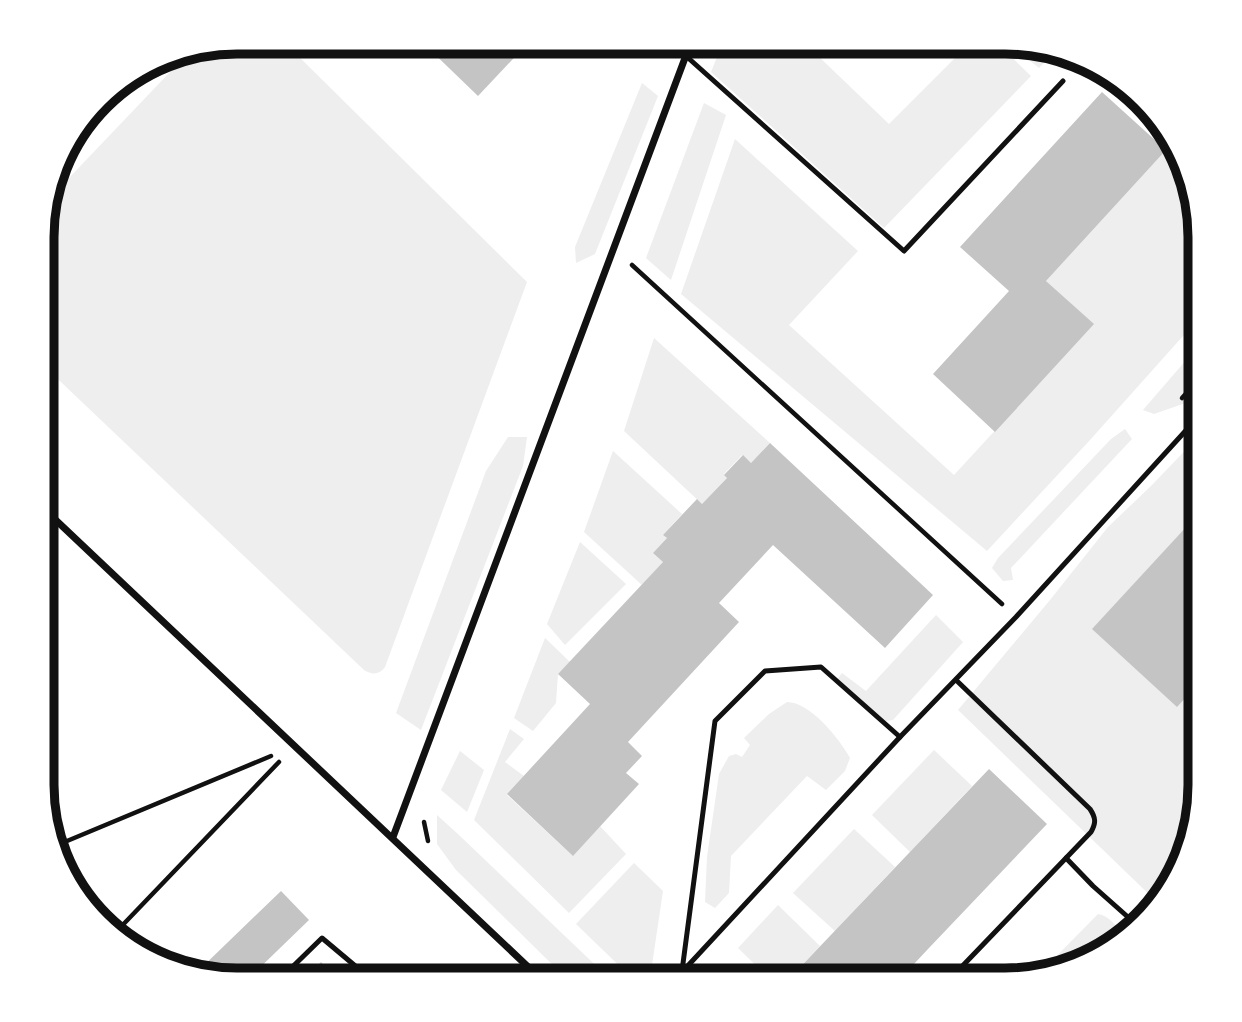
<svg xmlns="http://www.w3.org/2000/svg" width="1242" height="1022" font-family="Manrope,sans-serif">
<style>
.green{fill:#eee}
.building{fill:#c4c4c4}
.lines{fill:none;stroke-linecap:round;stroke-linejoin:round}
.path{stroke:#111;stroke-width:4.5}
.service{stroke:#111;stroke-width:5}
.minor{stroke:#111;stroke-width:7}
.rim{fill:none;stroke:#111;stroke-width:9}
</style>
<rect width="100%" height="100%" fill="#fff"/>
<g class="green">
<path d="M237,42h47l243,240 -142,385c-6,8 -13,8 -21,3l-321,-305 1,-154 3,-10 144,-151z"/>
<path d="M660,42h22l-6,17 -17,-13z"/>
<path d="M723,42h98l-8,9 76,73 82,-82h25l35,34 -147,152 -173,-156z"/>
<path d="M1007,42h10l38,9 -16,17z"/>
<path d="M642,83l16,13 -63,158 -19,9 -1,-16z"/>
<path d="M704,103l22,12 -55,165 -25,-22z"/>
<path d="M735,139l123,112 -69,74 165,150 139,-151 -47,-43 120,-131 20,15 14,72v80l-110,123 -103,111 -306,-257z"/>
<path d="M654,338l116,105 -19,20 -9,-8 -18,19 3,4 -25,26 -78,-73z"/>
<path d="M1200,344v54l-46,16 -11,-4z"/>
<path d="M1125,429l7,10 -121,129 2,12 -10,1 -11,-13 6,-10 113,-119z"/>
<path d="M1200,435v363l-15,62 -28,42 -199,-192 92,-110 58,-73 43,-41z"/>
<path d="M508,437h19l-4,29 -102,264 -25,-17 90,-242z"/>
<path d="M613,451l69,63 -19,21 4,3 -14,15 10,9 -21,23 -58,-53z"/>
<path d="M580,542l46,42 -61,61 -18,-21z"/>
<path d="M936,615l27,27 -70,78 -7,1 -50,-40 6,-8 24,18z"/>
<path d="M545,638l25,24 -12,12 -2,29 -23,28 -19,-13z"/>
<path d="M787,702c23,0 52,36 63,56l-5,13 -19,19 -19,-14 -76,80 -2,37 -14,15 -10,-6 2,-45 12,-83 10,-18 7,-2 6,3 8,-12 -6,-7 25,-24z"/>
<path d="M510,729l14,10 -19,23 19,14 -17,19 65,60 28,-29 26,28 -57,59 -95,-93z"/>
<path d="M934,750l38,36 -62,66 -38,-37z"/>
<path d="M460,751l24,19 -17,42 -26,-22z"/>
<path d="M437,815l22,20 152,145h-43l-112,-110 -19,-26z"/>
<path d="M854,829l41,38 -60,64 -42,-38z"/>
<path d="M634,863l29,28 -11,74 -14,15h-4l-58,-56z"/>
<path d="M778,905l42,41 -32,34h-17l-33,-32z"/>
<path d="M1098,914c11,1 19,14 27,21l-45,30 -40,8z"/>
</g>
<g class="building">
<path d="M422,42h107l-51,54z"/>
<path d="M1102,92l64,58 -120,131 48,43 -99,108 -62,-58 76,-83 -49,-44z"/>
<path d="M770,443l163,152 -48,53 -112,-103 -54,58 20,19 -111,120 14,14 -16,17 13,11 -66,72 -66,-62 83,-90 -32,-30 105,-112 -10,-9 14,-15 -4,-3 34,-36 5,5 25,-26 -3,-3 19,-20 8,8z"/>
<path d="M1200,512v170l-23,25 -85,-78z"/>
<path d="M989,769l58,55 -119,125 -29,31h-111z"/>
<path d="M281,891l28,29 -62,60h-22l-29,-7z"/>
<path d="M321,962l17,18h-34z"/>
</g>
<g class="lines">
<g class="path">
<path d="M1118,82l30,25"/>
<path d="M632,265l370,339"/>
<path d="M1182,398l18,-20"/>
<path d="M424,822l4,19"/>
<path d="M55,846l216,-90"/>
<path d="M115,933l164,-171"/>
</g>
<g class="service">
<path d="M686,56l218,195 159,-170"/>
<path d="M1066,858l27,28 45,40"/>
<path d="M683,971l217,-234"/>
<path d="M279,980l43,-42 50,42"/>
<path d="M674,980l8,-9 33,-250 50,-50 56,-4 79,70 116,-120 184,-202"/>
<path d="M949,980l142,-148c5,-9 5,-14 -1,-23l-134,-129"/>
</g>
<g class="minor">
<path d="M43,508l499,472"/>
<path d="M393,837l298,-795"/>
</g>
</g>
<path d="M0 0H1242V1022H0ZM237 54H1005A183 183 0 0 1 1188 237V785A183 183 0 0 1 1005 968H237A183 183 0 0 1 54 785V237A183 183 0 0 1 237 54Z" fill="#fff" fill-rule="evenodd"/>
<path class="rim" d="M237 54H1005A183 183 0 0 1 1188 237V785A183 183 0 0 1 1005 968H237A183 183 0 0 1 54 785V237A183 183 0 0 1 237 54Z"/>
</svg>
